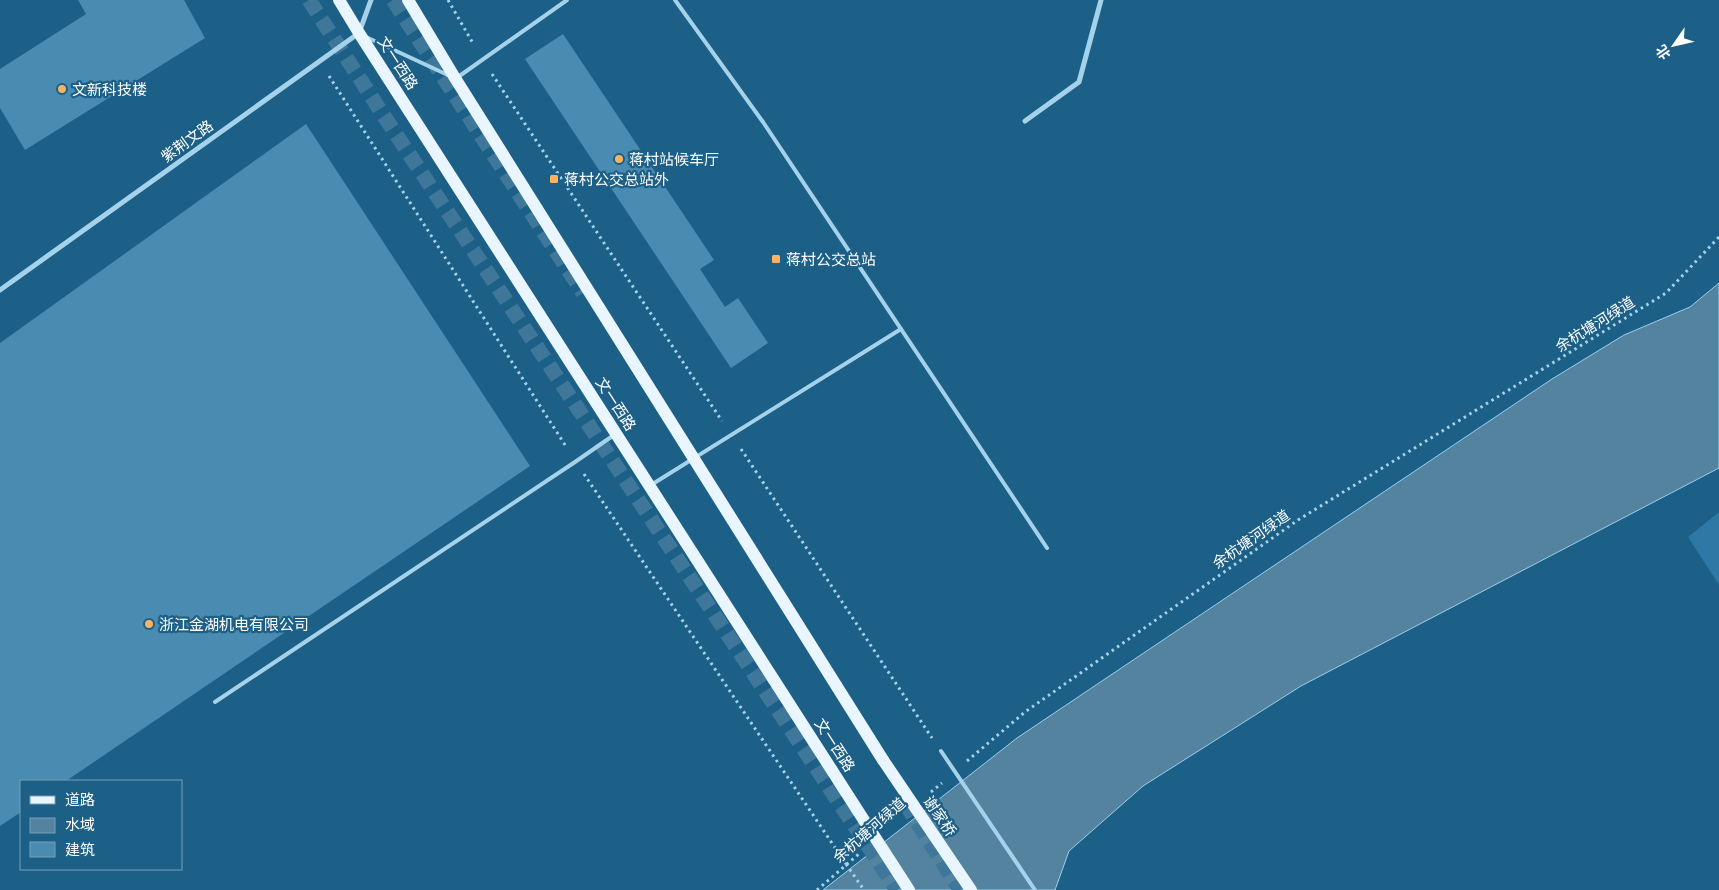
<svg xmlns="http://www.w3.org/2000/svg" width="1719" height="890" font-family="'PT Sans','Noto Sans SC',sans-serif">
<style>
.green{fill:#2d78a4}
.water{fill:#53839f;stroke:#99d0ed}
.building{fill:#4a8bb2}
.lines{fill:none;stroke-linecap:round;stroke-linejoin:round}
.highway-tunnel{stroke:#3e7799;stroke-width:15;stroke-dasharray:15 8;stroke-linecap:butt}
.path{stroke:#a5d2eb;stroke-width:3;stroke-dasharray:2.5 4;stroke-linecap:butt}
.lane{stroke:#a5d2eb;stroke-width:4}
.street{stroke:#a5d2eb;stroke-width:5}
.primary{stroke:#eaf6ff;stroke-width:12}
.path-bridge{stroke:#a5d2eb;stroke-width:3;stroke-dasharray:2.5 4;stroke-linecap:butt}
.lane-bridge{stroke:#a5d2eb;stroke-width:4}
.primary-bridge{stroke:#eaf6ff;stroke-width:12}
.poi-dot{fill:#fbb363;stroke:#1c5f87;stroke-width:2}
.labels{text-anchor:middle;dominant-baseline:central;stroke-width:4.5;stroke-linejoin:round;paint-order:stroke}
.street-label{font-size:15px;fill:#fff;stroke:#1c5f87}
.poi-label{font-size:15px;fill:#fff;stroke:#1c5f87;text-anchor:start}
</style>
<rect width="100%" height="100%" fill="#1c5f87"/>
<path class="green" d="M1719,512v73l-31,-48z"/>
<path class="water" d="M1719,283v185l-418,218 -158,100 -74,65 -14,39h-232l194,-152 535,-359 72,-44 66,-28z"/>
<g class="building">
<path d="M78,0h106l21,38 -180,112 -25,-42v-39l86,-55z"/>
<path d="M563,34l151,226 -14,9 25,38 13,-9 30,45 -37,25 -206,-309z"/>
<path d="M306,124l224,342 -464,315h-45v31l-21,14v-483z"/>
</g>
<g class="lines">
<g class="highway-tunnel">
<path d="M309,0l71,110 517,780"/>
<path d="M393,0l190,293"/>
<path d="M905,803l55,87"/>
</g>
<g class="path">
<path d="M448,0l26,45"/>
<path d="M492,74l230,347"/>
<path d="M329,76l238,372"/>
<path d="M741,449l191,289"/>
<path d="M584,474l262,390"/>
<path d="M967,761l58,-49 273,-192 368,-227 53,-56"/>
<path d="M931,792l11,-9"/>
<path d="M817,890l43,-37"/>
</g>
<g class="lane">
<path d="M675,0l88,122 284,426"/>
<path d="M366,37l84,39"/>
<path d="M458,77l109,-77"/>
<path d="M651,485l250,-156"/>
<path d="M215,702l360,-240 39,-27"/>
</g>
<g class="street">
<path d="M1025,121l54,-39 22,-82"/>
<path d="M0,290l359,-257 12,-33"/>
</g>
<g class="primary">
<path d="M339,0l20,33 508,792"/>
<path d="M408,0l47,78 428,682"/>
</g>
<path class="path-bridge" d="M846,864l18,26"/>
<path class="lane-bridge" d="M941,751l94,139"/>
<g class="primary-bridge">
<path d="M883,760l88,130"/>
<path d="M867,825l42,65"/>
</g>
</g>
<g class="poi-dot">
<circle cx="62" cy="89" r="5"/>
<circle cx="619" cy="159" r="5"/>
<rect x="549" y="174" width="10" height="10" rx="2.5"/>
<rect x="771" y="254" width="10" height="10" rx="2.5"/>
<circle cx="149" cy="624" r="5"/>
</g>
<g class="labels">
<g class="street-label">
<text transform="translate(398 63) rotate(57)">文一西路</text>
<text transform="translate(187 141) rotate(-36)">紫荆文路</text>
<text transform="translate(1595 324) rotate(-32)">余杭塘河绿道</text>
<text transform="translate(616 404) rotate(57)">文一西路</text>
<text transform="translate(1251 539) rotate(-35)">余杭塘河绿道</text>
<text transform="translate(835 745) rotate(57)">文一西路</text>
<text transform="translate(940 816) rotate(56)">谢家桥</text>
<text transform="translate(869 830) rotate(-41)">余杭塘河绿道</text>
</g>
<g class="poi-label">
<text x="72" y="89">文新科技楼</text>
<text x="629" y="159">蒋村站候车厅</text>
<text x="564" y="179">蒋村公交总站外</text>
<text x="786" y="259">蒋村公交总站</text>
<text x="159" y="624">浙江金湖机电有限公司</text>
</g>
</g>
<rect x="20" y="780" width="162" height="90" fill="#1c5f87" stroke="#779fb7"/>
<rect x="30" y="796" width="25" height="8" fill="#eaf6ff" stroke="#779fb7"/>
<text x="65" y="805" font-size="15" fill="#ffffff">道路</text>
<rect x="30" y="818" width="25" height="15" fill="#53839f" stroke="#779fb7"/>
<text x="65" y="830" font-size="15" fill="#ffffff">水域</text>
<rect x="30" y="842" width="25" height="15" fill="#4a8bb2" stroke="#779fb7"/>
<text x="65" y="855" font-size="15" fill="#ffffff">建筑</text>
<g transform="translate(1674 45) rotate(236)" stroke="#1c5f87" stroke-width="4" paint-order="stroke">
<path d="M0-4L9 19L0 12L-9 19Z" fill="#ffffff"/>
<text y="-8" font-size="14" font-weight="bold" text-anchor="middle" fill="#ffffff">北</text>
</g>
</svg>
